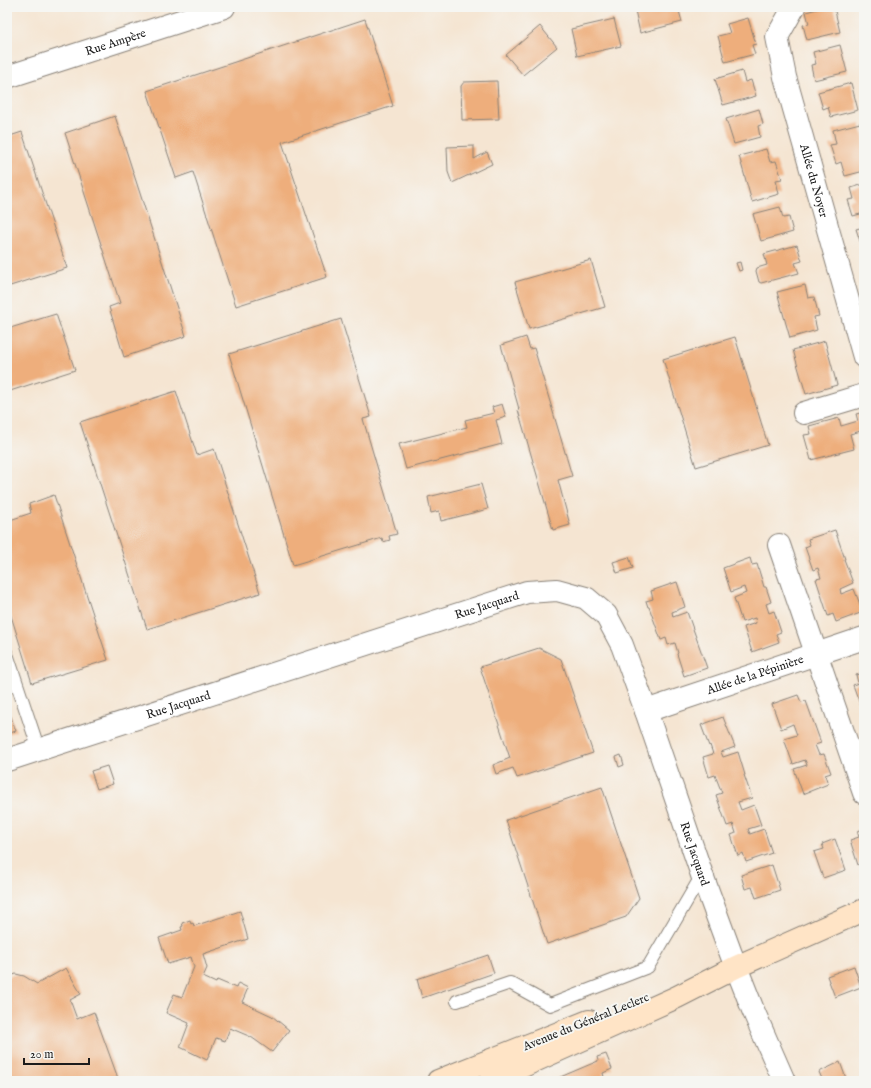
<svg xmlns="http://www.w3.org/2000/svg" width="871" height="1088" font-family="'IM FELL English',serif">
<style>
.building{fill:#eeae7c}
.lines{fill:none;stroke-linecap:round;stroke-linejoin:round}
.lane-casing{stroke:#888077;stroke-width:14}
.street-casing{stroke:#888077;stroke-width:24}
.secondary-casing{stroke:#888077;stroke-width:24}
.lane{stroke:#fff;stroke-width:12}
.street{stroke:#fff;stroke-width:22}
.secondary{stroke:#ffe4c6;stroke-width:22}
.labels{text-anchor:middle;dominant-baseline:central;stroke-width:4;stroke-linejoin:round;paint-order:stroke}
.street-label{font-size:12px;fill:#1c1c1c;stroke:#f6f6f2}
</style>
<rect width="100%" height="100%" fill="#f6f6f2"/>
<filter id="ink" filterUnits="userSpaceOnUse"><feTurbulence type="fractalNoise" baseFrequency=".025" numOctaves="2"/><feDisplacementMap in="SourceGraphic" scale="8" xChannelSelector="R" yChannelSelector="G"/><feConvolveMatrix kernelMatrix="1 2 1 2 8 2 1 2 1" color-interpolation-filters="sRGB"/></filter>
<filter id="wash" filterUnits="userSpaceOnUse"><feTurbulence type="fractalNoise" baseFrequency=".012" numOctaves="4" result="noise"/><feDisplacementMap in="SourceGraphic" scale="16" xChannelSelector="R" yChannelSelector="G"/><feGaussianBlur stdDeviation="0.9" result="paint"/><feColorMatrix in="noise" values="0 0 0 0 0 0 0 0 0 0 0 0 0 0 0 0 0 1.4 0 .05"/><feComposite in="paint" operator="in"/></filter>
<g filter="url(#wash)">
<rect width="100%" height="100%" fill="#f5e5d2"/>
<g id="blocks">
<g class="building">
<path d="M643,7h35l4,15 -42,11 -5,-23 9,-2z"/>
<path d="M824,7h10l6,25 -33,8 -4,-15 6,-1 -3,-12z"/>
<path d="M748,18l8,26 -4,1 3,9 -30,8 -7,-26 12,-3 -3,-9z"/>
<path d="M365,19l28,87 -111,36 45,135 -91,29 -43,-134 -17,6 -29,-87z"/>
<path d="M614,19l7,27 -44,10 -6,-27z"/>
<path d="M540,26l17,21 -34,28 -17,-20z"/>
<path d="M840,45l7,27 -33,8 -3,-15 5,-1 -3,-12z"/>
<path d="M742,71l3,11 6,-2 5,16 -33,9 -8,-26z"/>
<path d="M497,81l2,38 -37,1 -1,-34 3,-4z"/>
<path d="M851,83l7,27 -27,7 -3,-10 -5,2 -5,-17z"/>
<path d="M759,109l4,15 -5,2 2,11 -26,7 -8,-25z"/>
<path d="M115,116l71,220 -62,21 -15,-50 11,-4 -55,-170z"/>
<path d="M860,123l4,16v32l-19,5 -4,-14 -5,2 -6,-19 6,-1 -3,-14z"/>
<path d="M22,132l45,136 -60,19v-150z"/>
<path d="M474,146v13l13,-7 5,12 -40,19 -4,-11 -1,-25z"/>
<path d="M766,149l4,13 6,-1 6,18 -6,1 3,14 -27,8 -13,-46z"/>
<path d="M864,184v29l-11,3 -5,-16 6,-1 -3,-11z"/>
<path d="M780,207l3,11 6,-1 4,15 -32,9 -8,-27z"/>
<path d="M864,227v17h-3l-5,-15z"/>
<path d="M797,245l5,16 -7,2 4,10 -38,10 -2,-1 -3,-11 1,-3 10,-3 -3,-11z"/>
<path d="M591,260l14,47 -76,22 -14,-47z"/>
<path d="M740,262l2,8 -3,1 -3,-8z"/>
<path d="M805,285l3,13 6,-1 5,19 -5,1 3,13 -27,8 -13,-46z"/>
<path d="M56,314l19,56 -68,22v-63z"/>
<path d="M341,319l30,98 -8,2 34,115 -8,2 1,4 -7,2 -1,-4 -89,27 -64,-211z"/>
<path d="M526,337l4,12 4,-1 38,128 -14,4 12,45 -17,5 -35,-120 1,-1 -18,-64z"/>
<path d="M735,337l33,108 -72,22 -33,-108z"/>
<path d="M825,341l12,44 -31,9 -13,-44z"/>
<path d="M176,391l21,64 17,-6 46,144 -113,36 -67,-207z"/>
<path d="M502,404l4,13 -10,3 6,24 -96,25 -7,-25 68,-17 -2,-7 29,-7 -2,-6z"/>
<path d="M864,412v29l-3,-10 -11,3 4,15 -43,11 -7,-25 7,-1 -2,-8 30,-8 2,8 17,-5 -2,-7z"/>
<path d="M481,484l7,25 -47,12 -2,-10 -8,2 -3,-16z"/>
<path d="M54,495l54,165 -76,23 -25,-80v-82l24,-8 -2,-9z"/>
<path d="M835,530l10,29h-1l9,24 -13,6 1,5 13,-5 9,23 -27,10 -3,-8 -5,2 -12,-37 5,-1 -3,-10 -5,2 -8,-23 5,-2 -2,-6z"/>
<path d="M629,557l4,11 -16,5 -4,-11z"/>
<path d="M750,558l2,7 5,-1 7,23h2l5,15 -5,2 3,9 5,-2 7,21 -5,2 3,8 -27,10 -8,-25 12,-4 -1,-5 -13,4 -8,-24 12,-5 -2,-6 -13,5 -8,-24z"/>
<path d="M677,582l8,25 -13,5 1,5 14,-5 20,56 -23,8 -7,-22 1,-1 -3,-10 -7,2 -2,-7 -5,2 -12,-33h-1l-2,-6 7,-2 -2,-8z"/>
<path d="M539,648l22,11 32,94 -76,25 -4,-10 -17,6 -3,-9 17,-7 -30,-91z"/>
<path d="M864,673v42l-11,-30 5,-2 -2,-8z"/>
<path d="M798,695l3,7 5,-1 15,42 -6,2 4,10 5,-1 7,19 -6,2 3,9 -25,10 -9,-25 13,-4 -2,-5 -12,4 -9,-25 13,-4 -4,-11 -12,5 -9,-25z"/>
<path d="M10,714l6,17 -9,3v-19z"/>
<path d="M723,717l12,30 -14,5 2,5 15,-5 7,23h-1l8,23 -14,4 3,8 13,-5 7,20 -13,4 2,5 14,-5 8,24 -26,9 -3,-9 -5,3 -7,-21 5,-2 -3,-9 -6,2 -11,-31 6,-2 -7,-18 -6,2 -6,-20 10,-3 -3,-9 -1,1 -8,-21z"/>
<path d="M621,755l3,10 -5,2 -3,-10z"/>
<path d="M107,766l6,18 -16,5 -6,-18z"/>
<path d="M602,787l37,111 -13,19 -79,27 -41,-124z"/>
<path d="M864,829v34l-6,2 -8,-25 9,-3 -2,-6z"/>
<path d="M835,839l11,31 -23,8 -9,-26 10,-3 -2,-5z"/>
<path d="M772,865l8,25 -24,8 -4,-11 -7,2 -4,-14z"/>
<path d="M240,911l8,28 -45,15 4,14 -4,9 13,6 1,-3 19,8 2,-5 10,5 -6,14 30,14 17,14 -17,22 -21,-15 -21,-9 -5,13 -9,-3 -9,22 -27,-13 9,-24 -23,-10 8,-19 8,3 12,-30 -3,-10 -23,7 -9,-26 23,-8 -1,-3 2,-1 -1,-3 8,-3 1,4 2,-1 1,3z"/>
<path d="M488,955l6,18 -72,25 -5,-19z"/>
<path d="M854,966l7,21 -26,10 -8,-21z"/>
<path d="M66,968l15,26 -11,6 7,19 17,-7 25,69h-112v-104l9,-3 8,2 13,8z"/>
<path d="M606,1054l6,15 -9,4 2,8h-54l47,-20 -1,-4z"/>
<path d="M840,1062l7,19h-24l-4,-9z"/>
</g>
</g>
</g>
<g filter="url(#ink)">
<use href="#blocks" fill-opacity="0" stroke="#888077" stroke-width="1"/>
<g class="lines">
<defs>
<g id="lane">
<path d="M7,654l32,96"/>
<path d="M457,1001l53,-18 40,22 98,-38 54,-92"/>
</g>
<g id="street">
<path id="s1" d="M794,7l-17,30 8,40 79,280"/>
<path id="s2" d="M7,77l217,-70"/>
<path d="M804,413l60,-18"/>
<path d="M779,545l85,248"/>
<path id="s3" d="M646,711l218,-73"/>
<path id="s4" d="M7,760l520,-168 30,-2 29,8 20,17 16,30 24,66 56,164 29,79 22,56 31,71"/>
</g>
<g id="secondary">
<path d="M438,1081l151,-60"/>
<path d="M490,1081l187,-84 59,-30 128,-57"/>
</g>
</defs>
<use href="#lane" class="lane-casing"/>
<use href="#street" class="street-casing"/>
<use href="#secondary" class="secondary-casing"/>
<use href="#lane" class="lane"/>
<use href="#street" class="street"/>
<use href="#secondary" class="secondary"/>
</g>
</g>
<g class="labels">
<g class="street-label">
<text stroke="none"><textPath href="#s2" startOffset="114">Rue Ampère</textPath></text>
<text stroke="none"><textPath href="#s1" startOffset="183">Allée du Noyer</textPath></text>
<text stroke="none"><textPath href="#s4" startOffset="504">Rue Jacquard</textPath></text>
<text stroke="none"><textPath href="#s3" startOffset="115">Allée de la Pépinière</textPath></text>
<text stroke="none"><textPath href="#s4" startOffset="180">Rue Jacquard</textPath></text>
<text stroke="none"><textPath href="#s4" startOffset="888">Rue Jacquard</textPath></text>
<text transform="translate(586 1022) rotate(-22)">Avenue du Général Leclerc</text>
</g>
</g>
<rect width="871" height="1088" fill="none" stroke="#f6f6f2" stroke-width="24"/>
<path d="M24 1058v6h65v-6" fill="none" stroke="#1c1c1c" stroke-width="2"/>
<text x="30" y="1058" font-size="12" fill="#1c1c1c" stroke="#f6f6f2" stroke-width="3" paint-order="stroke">20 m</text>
</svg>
